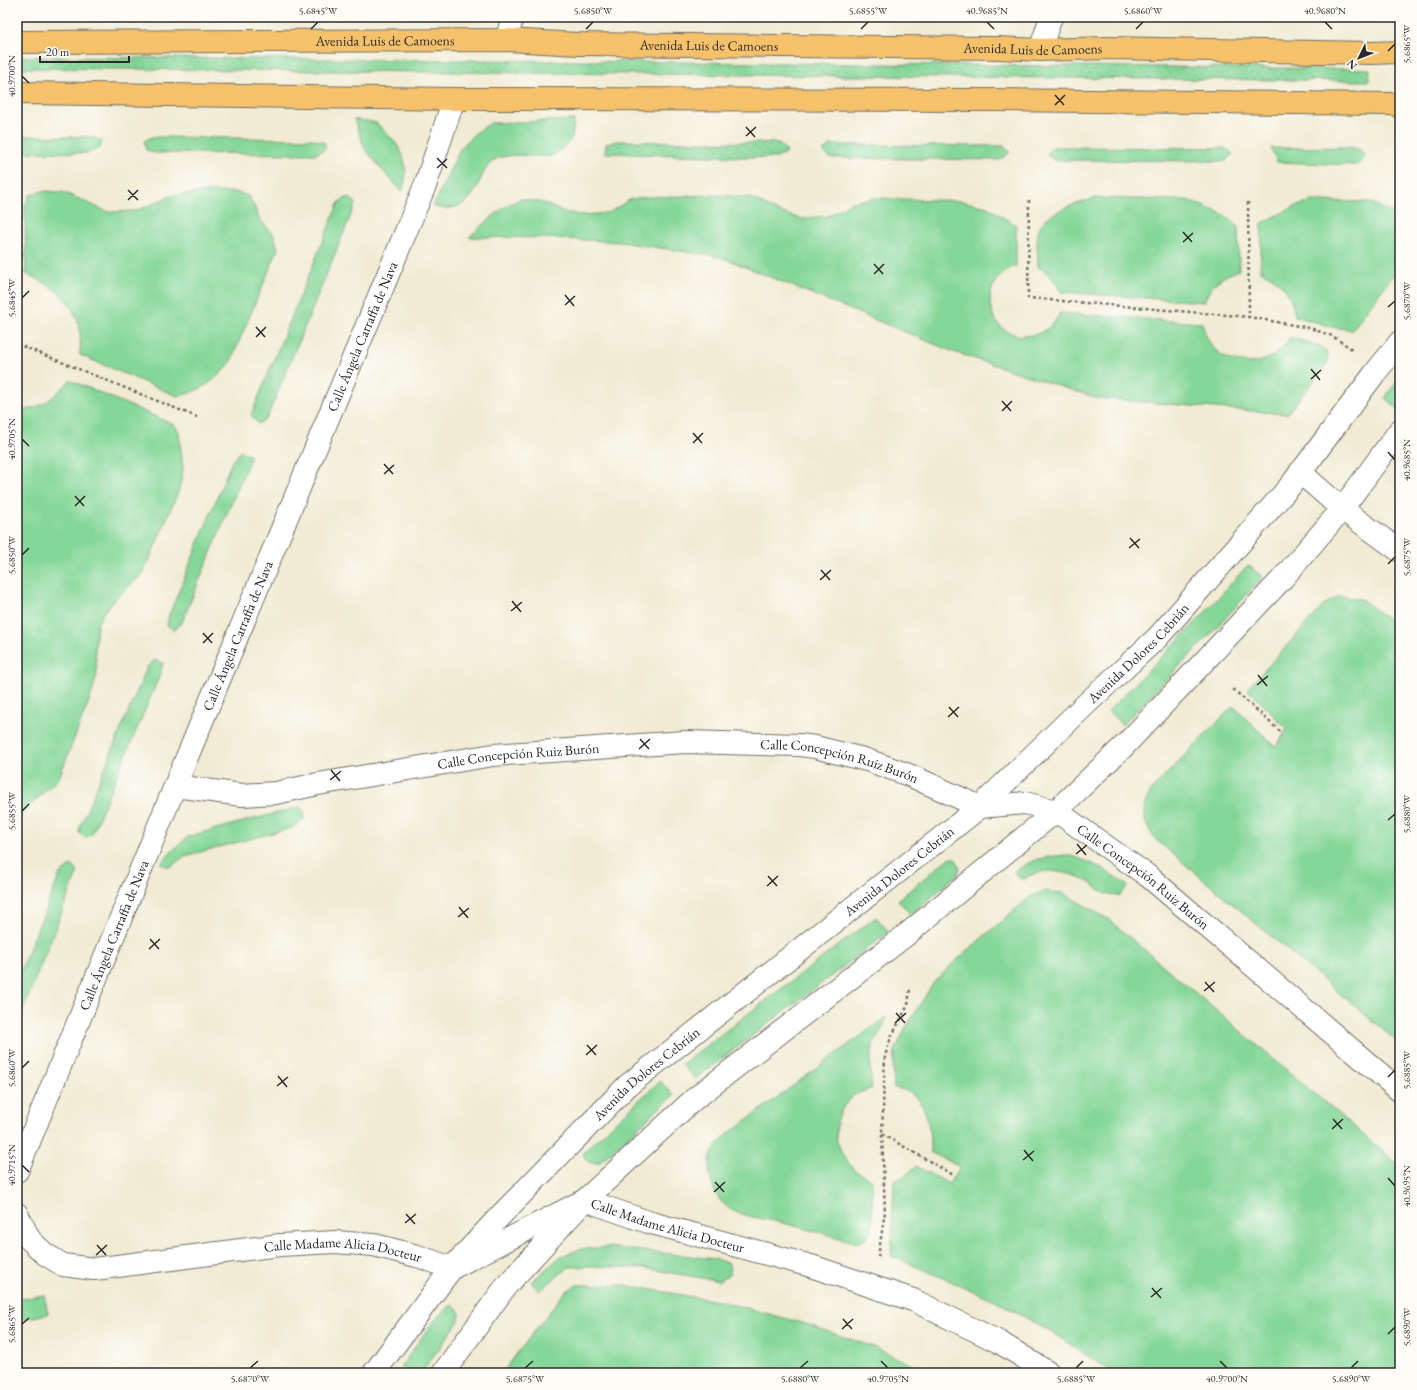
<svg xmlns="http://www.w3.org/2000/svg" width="1417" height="1390" font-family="'EB Garamond',serif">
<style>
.grass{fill:#85d799;stroke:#588162}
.garden{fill:url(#garden-dots);stroke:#588162}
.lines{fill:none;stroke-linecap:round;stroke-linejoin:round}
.minor-casing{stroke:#706e66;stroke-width:24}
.major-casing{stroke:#706e66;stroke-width:24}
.path{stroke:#706e66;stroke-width:2.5;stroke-dasharray:3 3;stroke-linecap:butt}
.minor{stroke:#fff;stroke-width:22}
.major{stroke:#f5c16b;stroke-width:22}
.ticks{fill:none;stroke:#2b2b2b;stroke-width:1.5}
.labels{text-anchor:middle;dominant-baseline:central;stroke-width:3;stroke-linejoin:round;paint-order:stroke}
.street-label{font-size:14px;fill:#2b2b2b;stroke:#fdfcf7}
.neatline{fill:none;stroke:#2b2b2b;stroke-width:1.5}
.ticks-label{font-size:10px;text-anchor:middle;fill:#2b2b2b}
</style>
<defs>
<pattern id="garden-dots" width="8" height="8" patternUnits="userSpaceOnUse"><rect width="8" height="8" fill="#85d799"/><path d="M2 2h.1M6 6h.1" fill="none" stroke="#73b984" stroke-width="1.8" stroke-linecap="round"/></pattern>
</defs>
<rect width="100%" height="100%" fill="#fdfcf7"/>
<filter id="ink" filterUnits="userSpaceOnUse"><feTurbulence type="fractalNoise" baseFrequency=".025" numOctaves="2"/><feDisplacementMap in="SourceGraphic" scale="8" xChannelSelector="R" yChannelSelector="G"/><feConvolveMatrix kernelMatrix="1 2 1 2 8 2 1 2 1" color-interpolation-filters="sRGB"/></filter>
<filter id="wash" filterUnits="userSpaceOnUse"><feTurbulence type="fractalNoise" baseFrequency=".012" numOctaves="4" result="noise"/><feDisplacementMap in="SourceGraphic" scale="16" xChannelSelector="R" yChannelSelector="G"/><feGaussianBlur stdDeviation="0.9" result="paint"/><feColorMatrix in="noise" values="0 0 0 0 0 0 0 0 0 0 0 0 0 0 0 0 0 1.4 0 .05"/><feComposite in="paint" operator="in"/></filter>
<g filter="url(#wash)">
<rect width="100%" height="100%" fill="#f1ebd3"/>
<g class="grass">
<path d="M354,119c7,2 16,2 22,4 3,2 6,6 9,9 18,15 26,36 17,59l-14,-14 -23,-28z"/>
<path d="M574,120l-2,19c-6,6 -14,15 -22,17 -4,1 -9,0 -13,0 -14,0 -30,-3 -43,4 -5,3 -8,9 -11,14 -12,27 -18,38 -50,33l27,-58 14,-15 17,-11z"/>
<path d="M17,136l74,1 11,4 -2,7 -12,5 -71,-1z"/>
<path d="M152,137l160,2 12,3 2,6 -10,6 -161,-1 -9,-3 -2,-9z"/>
<path d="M831,145l173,1 6,6 -10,8 -170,-2 -7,-7z"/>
<path d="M1053,147l172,1 8,6 -7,7 -172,-1 -7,-6z"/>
<path d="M1350,147l10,3 6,7 -9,8 -80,-3 -6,-14z"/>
<path d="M43,191l20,1 45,20 28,-1 34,-15 38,-4h27l13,4 6,10 5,13 15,16 4,14 -48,114c-14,17 -31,30 -53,33l-97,-41c0,-7 1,-14 0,-22 -3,-31 -27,-48 -54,-59l-1,-68 5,-11z"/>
<path d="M721,195l30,3 25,13 25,8 27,-3 24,-14 25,-4 85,3 25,6 29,18v41c-45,17 -26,78 16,69 13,-2 22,-10 28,-22l142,10c2,7 4,14 8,20 5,8 13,14 22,17 24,7 45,0 58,-23l30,9 8,8 -1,10 -40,50 -191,-16 -142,-46 -233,-95 -101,-15 -70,-4 -81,-1 34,-29 17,-9 24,4 19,9 21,3 24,-2 23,-14 16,-2z"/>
<path d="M348,197l8,6 -89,215 -9,6 -7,-9 88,-213z"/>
<path d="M1095,198l92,2 36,14 15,12 1,44c-18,7 -28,13 -35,32l-143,-10c-6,-11 -12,-20 -23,-25 0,-12 -2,-24 0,-35 3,-19 41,-29 57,-34z"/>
<path d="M1312,201l58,1 21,10 9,13v41l-48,64 -20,-3 -37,-11c-3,-22 -14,-37 -35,-45l2,-48 32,-16z"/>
<path d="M1400,377v33l-15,-12z"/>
<path d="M70,380l105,45 4,7 4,37 -4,21 -36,84 -27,24 -13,15 -6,12 -2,23 2,26 -5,19 -33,85 -36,34 -6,10v-411c23,-1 38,-14 53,-31z"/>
<path d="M241,451l10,5 -69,166 -8,8 -7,-5 2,-10 63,-154z"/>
<path d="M1248,565l15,12 -56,61 -85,87 -14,-14 91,-92z"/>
<path d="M1340,596l21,3 39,29v416l-245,-205c-14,-19 -15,-33 -1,-52l79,-81 43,41 11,-18 -40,-40 78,-85z"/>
<path d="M155,660l8,3 -3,12 -68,159 -7,4 -6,-5 1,-6 67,-160z"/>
<path d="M300,807l4,4v8l-12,9 -107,28 -15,11 -9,-3 11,-13 17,-15z"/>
<path d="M1066,855c26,6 41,16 62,31l-8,10c-17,0 -19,-7 -33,-15 -13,-8 -40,-13 -54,-7 -4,2 -7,4 -11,6l-8,-8c19,-14 30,-15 52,-17z"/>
<path d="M950,858h5l5,9 -2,7 -47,41 -13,-15 48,-40z"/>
<path d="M71,865l7,6 -61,154v-46l43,-105z"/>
<path d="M1045,891l18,2 45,26 292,247v207h-286l-58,-38 -61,-35 -104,-44 3,-75 11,-5 11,-10 33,18 11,-17 -30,-15c0,-27 -2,-61 -36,-64l-1,-23 2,-14 11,-24 28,-45 28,-27 68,-58z"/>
<path d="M876,917l13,15 -194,147 -13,-15z"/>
<path d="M886,1017c-2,11 -8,17 -12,26 -5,16 -4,29 -2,45l-18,7 -11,12 -6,14 -1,18 7,17 11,14 18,10v48l-6,11 -9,4c-26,-8 -53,-15 -79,-21 -13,-3 -30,-5 -42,-10 -19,-8 -29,-30 -26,-50 1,-12 10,-21 18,-28z"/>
<path d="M660,1081l14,14 -74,67c-10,3 -15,0 -17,-10z"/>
<path d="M607,1247l109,12 13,5 1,10 -11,7 -76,-13 -54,-2 -20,1 -30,24 -8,-9 30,-26 20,-7z"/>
<path d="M577,1285h48l98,17 80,21 71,24 55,26h-427l63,-81z"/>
<path d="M44,1295l4,19 -31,6v-20z"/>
<path d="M453,1305l7,8 -1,8 -38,52h-11l-9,-6c11,-15 36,-56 52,-62z"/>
</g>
<g class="garden">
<path d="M17,57l458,3 895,9 -1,12 -1352,-13z"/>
<path d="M616,141l163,2 8,9 -10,6 -172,-5 1,-9z"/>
</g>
</g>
<g filter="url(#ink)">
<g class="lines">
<defs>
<g id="minor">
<path d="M507,40l5,-23"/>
<path d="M1040,50l11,-33"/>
<path d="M1300,472l42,37 58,42"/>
<path id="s1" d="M175,786l67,9 34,-2 42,-9 175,-29 192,-13 115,3 15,2 52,13 42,15 71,32 45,-4 31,8 92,65 252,215"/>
<path id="s2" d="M17,1171l158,-385 239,-574 12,-29 28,-84"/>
<path id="s3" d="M17,1214l13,26 15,14 18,11 31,4 186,-24 55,-3 39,3 43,11 35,12 133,-68 63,22 163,44 102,34 86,42 50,31"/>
<path id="s4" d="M374,1373l78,-105 48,-52 127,-130 353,-279 105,-102 73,-68 133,-152 84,-112 25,-31"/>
<path d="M443,1373l63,-87 79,-86 108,-100 213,-165 150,-124 69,-66 158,-167 59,-69 58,-79"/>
</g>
<g id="major">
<path id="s5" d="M17,42l490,-2 71,4 421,4 41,2 68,-2 263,5 29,-1"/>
<path d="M17,93l437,6 536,1 401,4 9,2"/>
</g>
</defs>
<use href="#minor" class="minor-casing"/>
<use href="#major" class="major-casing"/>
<g class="path">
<path d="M1029,200l-1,98 221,19 61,11 22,8 20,13"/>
<path d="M1248,202l1,115"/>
<path d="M17,344l180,73"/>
<path d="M1233,689l49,44"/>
<path d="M882,1134l73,42"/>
<path d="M878,1257l7,-45 -3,-78 3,-78 6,-19 17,-32 2,-17"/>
</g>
<use href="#minor" class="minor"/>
<use href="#major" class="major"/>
</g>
</g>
<path class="ticks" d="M987,22l7,7M1325,22l7,7M311,29l7,-7M586,29l7,-7M861,29l7,-7M1136,29l7,-7M1388,51l7,-7M22,76l7,7M1055,95l9,10M1055,105l10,-10M746,127l9,10M746,136l10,-9M437,158l10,10M437,168l10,-9M128,190l10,10M128,200l10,-10M1183,232l9,10M1183,242l10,-9M874,264l9,10M874,274l10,-10M565,295l9,11M22,298l7,-7M565,305l10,-9M1388,307l7,-6M256,327l9,10M256,337l10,-10M1311,369l9,11M1311,379l10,-9M1002,401l9,10M1002,411l10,-10M693,433l9,10M22,439l7,7M693,443l10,-10M1388,452l7,8M384,464l9,10M384,474l10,-9M75,496l9,10M75,506l10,-10M1130,538l9,10M1129,548l11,-9M22,555l7,-7M1388,564l7,-7M821,570l9,10M820,580l11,-10M512,601l9,11M511,611l11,-9M203,633l9,10M203,643l10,-10M1258,675l9,11M1257,685l11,-9M949,707l9,10M948,717l11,-10M640,739l9,10M639,749l11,-10M331,770l9,11M330,780l11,-9M22,811l7,-7M1388,820l7,-6M1077,844l9,11M1076,854l11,-9M768,876l9,10M767,886l11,-10M459,907l9,11M458,917l11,-9M150,939l9,10M149,949l11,-10M1205,982l9,10M1204,991l11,-9M896,1013l9,10M895,1023l11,-10M587,1045l9,10M586,1055l11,-10M22,1068l7,-7M278,1076l9,11M1388,1077l7,-7M277,1086l11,-9M1333,1119l9,10M1332,1129l11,-10M1024,1150l9,11M1023,1160l11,-9M22,1165l7,7M1388,1178l7,8M715,1182l9,10M714,1192l11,-10M406,1214l9,10M405,1223l11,-9M97,1245l9,10M96,1255l11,-10M1152,1288l9,10M1151,1297l11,-9M843,1319l9,10M22,1324l7,-6M842,1329l11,-10M1388,1334l7,-7M881,1361l7,7M1220,1361l7,7M250,1368l8,-7M525,1368l8,-7M800,1368l8,-7M1076,1368l7,-7M1351,1368l7,-7"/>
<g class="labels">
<g class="street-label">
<text stroke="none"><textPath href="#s5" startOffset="368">Avenida Luis de Camoens</textPath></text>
<text stroke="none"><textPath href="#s5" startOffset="692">Avenida Luis de Camoens</textPath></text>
<text stroke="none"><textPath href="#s5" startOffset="1016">Avenida Luis de Camoens</textPath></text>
<text stroke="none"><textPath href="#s2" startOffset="903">Calle Ángela Carraffa de Nava</textPath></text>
<text stroke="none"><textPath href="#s2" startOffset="579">Calle Ángela Carraffa de Nava</textPath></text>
<text stroke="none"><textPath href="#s4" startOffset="1054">Avenida Dolores Cebrián</textPath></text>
<text stroke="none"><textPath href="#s1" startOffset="347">Calle Concepción Ruiz Burón</textPath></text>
<text stroke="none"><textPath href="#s1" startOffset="671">Calle Concepción Ruiz Burón</textPath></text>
<text stroke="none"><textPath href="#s4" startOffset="730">Avenida Dolores Cebrián</textPath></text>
<text stroke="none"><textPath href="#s1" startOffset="1007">Calle Concepción Ruiz Burón</textPath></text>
<text stroke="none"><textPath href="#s2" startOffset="255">Calle Ángela Carraffa de Nava</textPath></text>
<text stroke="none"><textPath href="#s4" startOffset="406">Avenida Dolores Cebrián</textPath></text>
<text stroke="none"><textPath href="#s3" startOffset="701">Calle Madame Alicia Docteur</textPath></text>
<text stroke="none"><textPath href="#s3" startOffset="353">Calle Madame Alicia Docteur</textPath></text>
</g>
</g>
<rect width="1417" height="1390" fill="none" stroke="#fdfcf7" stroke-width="44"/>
<g transform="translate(1359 58) rotate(227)" stroke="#fdfcf7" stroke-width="3" paint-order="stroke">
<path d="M0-3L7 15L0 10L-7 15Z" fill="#2b2b2b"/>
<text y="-6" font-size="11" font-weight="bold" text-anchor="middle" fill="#2b2b2b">N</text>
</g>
<path d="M40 56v6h89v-6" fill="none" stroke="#2b2b2b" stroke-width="2"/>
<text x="46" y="56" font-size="12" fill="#2b2b2b" stroke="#fdfcf7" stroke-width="3" paint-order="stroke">20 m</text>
<rect x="22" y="22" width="1373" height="1346" class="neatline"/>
<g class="ticks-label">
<text x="318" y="14">5.6845°W</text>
<text x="593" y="14">5.6850°W</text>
<text x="868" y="14">5.6855°W</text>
<text x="987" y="14">40.9685°N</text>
<text x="1143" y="14">5.6860°W</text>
<text x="1325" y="14">40.9680°N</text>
<text transform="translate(1406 44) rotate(-90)" y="4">5.6865°W</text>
<text transform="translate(11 76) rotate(-90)" y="4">40.9700°N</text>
<text transform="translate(11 298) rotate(-90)" y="4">5.6845°W</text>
<text transform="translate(1406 301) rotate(-90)" y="4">5.6870°W</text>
<text transform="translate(11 439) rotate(-90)" y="4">40.9705°N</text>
<text transform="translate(1406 460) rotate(-90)" y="4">40.9685°N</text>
<text transform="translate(11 555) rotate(-90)" y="4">5.6850°W</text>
<text transform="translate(1406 557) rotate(-90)" y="4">5.6875°W</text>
<text transform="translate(11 811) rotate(-90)" y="4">5.6855°W</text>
<text transform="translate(1406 814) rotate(-90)" y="4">5.6880°W</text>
<text transform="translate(11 1068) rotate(-90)" y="4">5.6860°W</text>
<text transform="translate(1406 1070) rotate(-90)" y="4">5.6885°W</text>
<text transform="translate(11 1165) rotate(-90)" y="4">40.9715°N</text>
<text transform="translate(1406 1186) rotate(-90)" y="4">40.9695°N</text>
<text transform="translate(11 1324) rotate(-90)" y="4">5.6865°W</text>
<text transform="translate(1406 1327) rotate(-90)" y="4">5.6890°W</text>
<text x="250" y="1382">5.6870°W</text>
<text x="525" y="1382">5.6875°W</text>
<text x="800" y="1382">5.6880°W</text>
<text x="888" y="1382">40.9705°N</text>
<text x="1076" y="1382">5.6885°W</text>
<text x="1227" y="1382">40.9700°N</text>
<text x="1351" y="1382">5.6890°W</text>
</g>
</svg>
